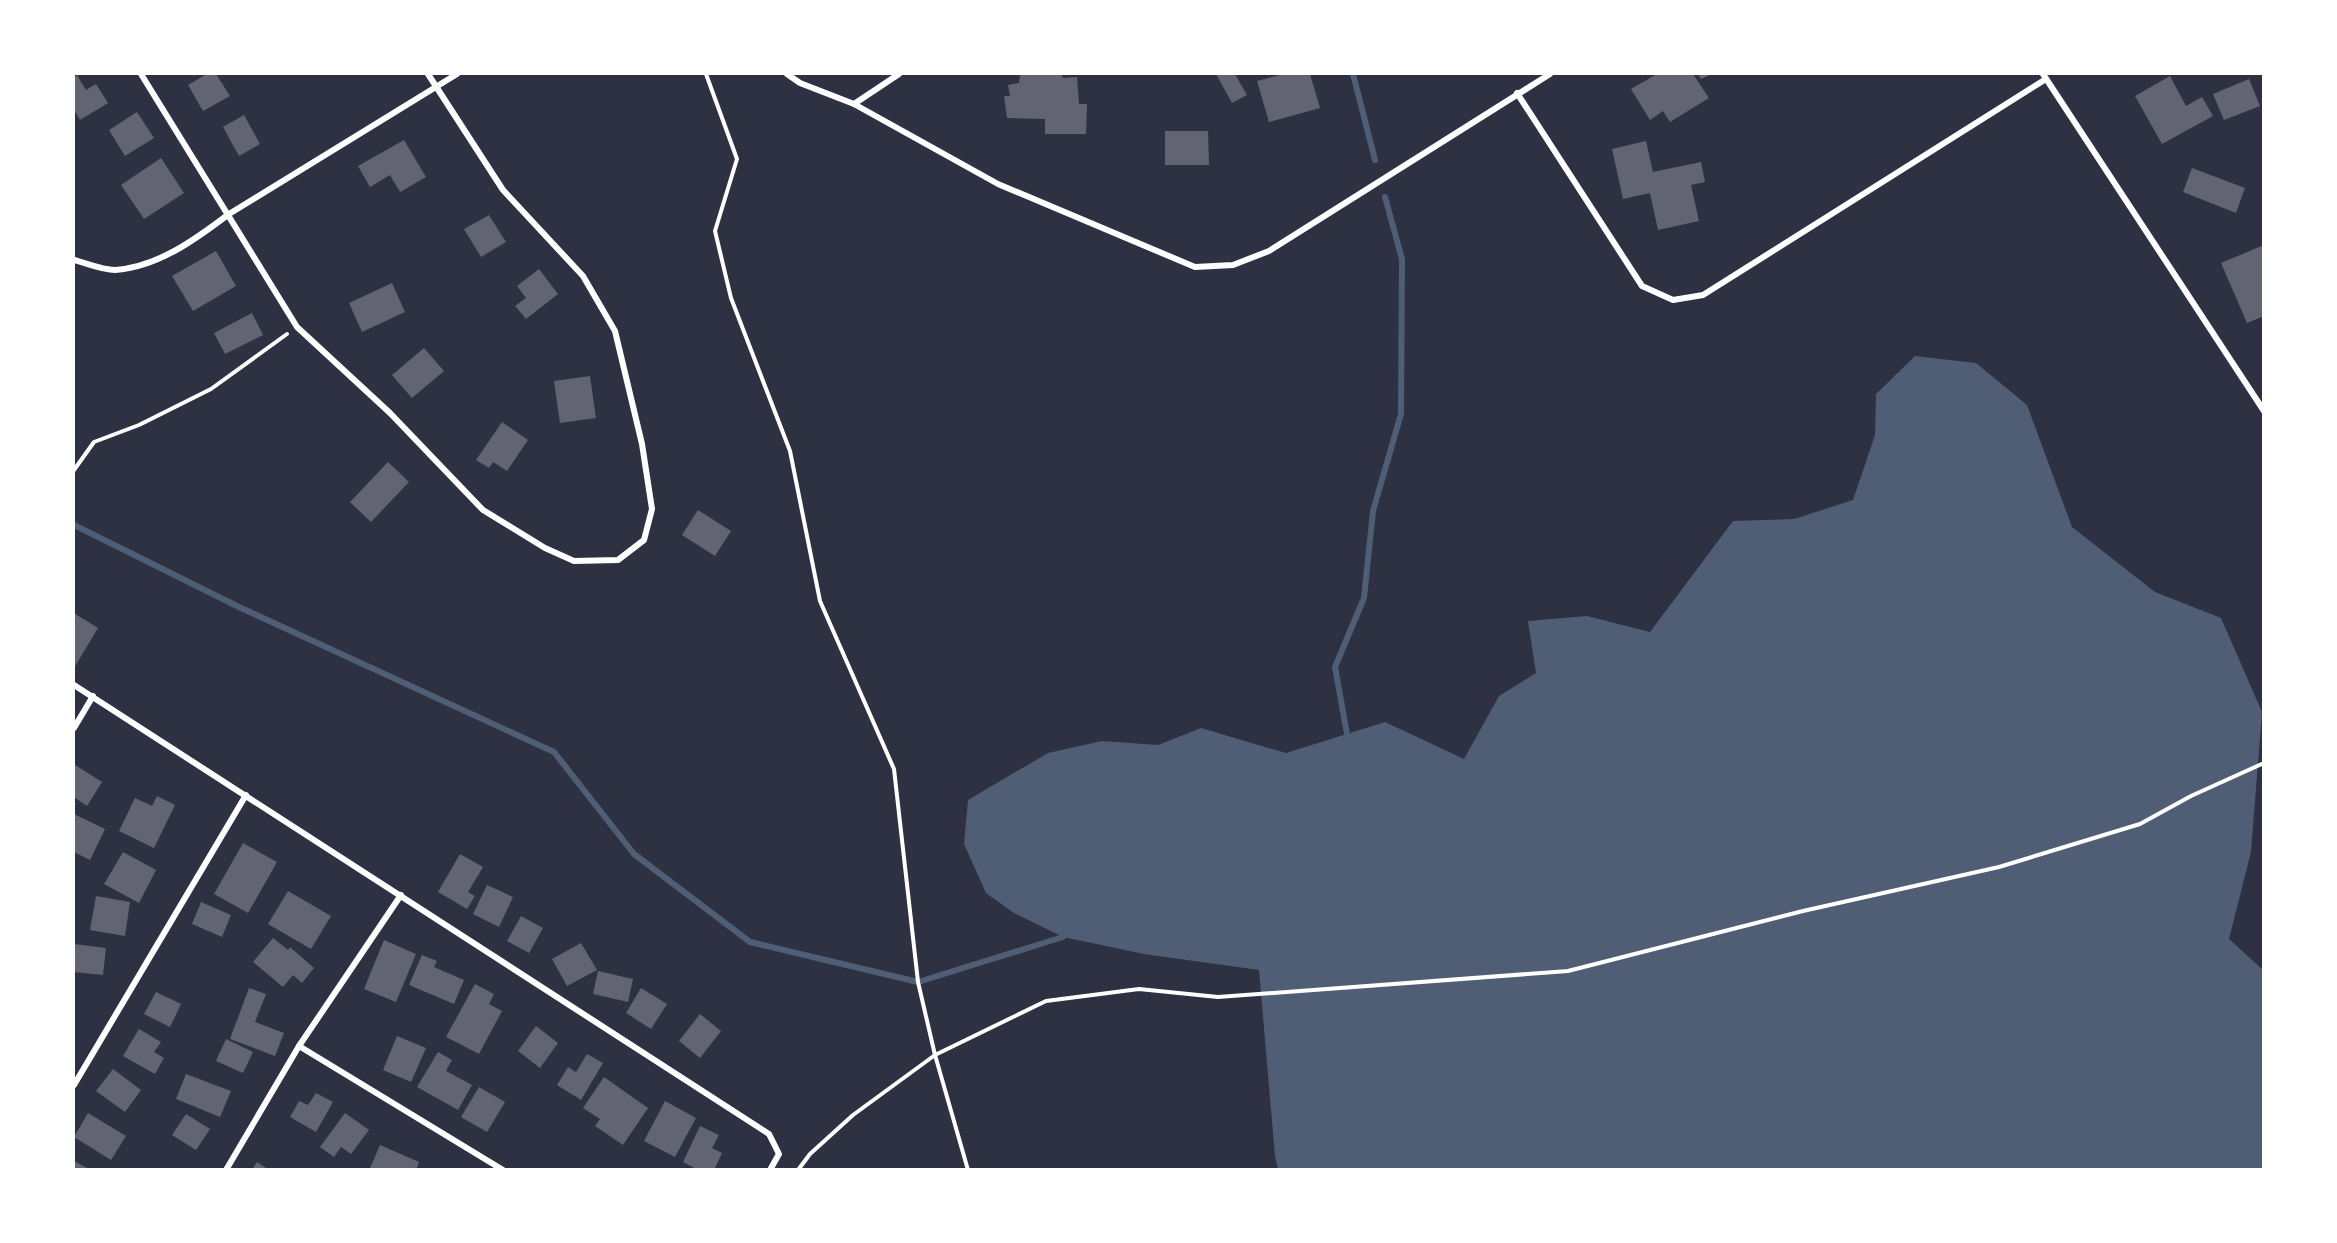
<svg xmlns="http://www.w3.org/2000/svg" width="2337" height="1243" font-family="Rubik,sans-serif">
<style>
.water{fill:#4f5d75}
.lines{fill:none;stroke-linecap:round;stroke-linejoin:round}
.stream{stroke:#4f5d75;stroke-width:6}
.building{fill:#626471}
.path{stroke:#fff;stroke-width:4}
.minor{stroke:#fff;stroke-width:6}
</style>
<rect width="100%" height="100%" fill="#2d3142"/>
<path class="water" d="M1915,356l61,7 51,42 45,122 83,65 66,26 41,94 -11,140 -22,87 34,31v199h-985l-3,-13 -16,-186 -115,-16 -81,-17 -49,-24 -28,-20 -22,-49 4,-44 80,-47 54,-12 56,4 43,-17 85,25 99,-31 79,37 35,-63 37,-23 -8,-52 59,-5 63,16 83,-111 61,-2 59,-19 22,-65 1,-41z"/>
<g class="lines">
<g class="stream">
<path d="M1353,74l22,86"/>
<path d="M74,525l165,82 315,145 80,102 116,88 168,40 145,-45"/>
<path d="M1347,734l-12,-67 29,-69 9,-87 28,-97 1,-155 -17,-62"/>
</g>
</g>
<g class="building">
<path d="M207,74h9l14,22 -27,15 -15,-26z"/>
<path d="M1061,74l2,4 14,-1 2,27h8l-1,30h-41v-15l-38,-1 -3,-22h6l-2,-11 11,-2 1,-8z"/>
<path d="M1216,74h19l12,21 -15,8z"/>
<path d="M1284,74h26l10,34 -51,14 -12,-41z"/>
<path d="M1657,74h36l16,24 -39,24 -7,-11 -13,9 -19,-31z"/>
<path d="M1698,74h14l-11,5z"/>
<path d="M77,75l9,15 10,-6 12,19 -28,17 -6,-10v-33z"/>
<path d="M2170,76l16,30 16,-9 11,19 -51,28 -27,-48z"/>
<path d="M2249,79l11,27 -36,14 -11,-26z"/>
<path d="M137,112l17,26 -29,18 -16,-26z"/>
<path d="M244,115l16,29 -21,12 -16,-29z"/>
<path d="M1165,131h43l1,34h-44z"/>
<path d="M404,140l22,37 -26,15 -10,-17 -20,12 -12,-21z"/>
<path d="M1646,141l7,31 48,-10 4,20 -14,3 8,36 -41,9 -8,-37 -27,6 -11,-50z"/>
<path d="M161,158l23,35 -40,26 -23,-34z"/>
<path d="M2192,168l53,20 -9,25 -53,-21z"/>
<path d="M489,215l17,27 -25,15 -17,-28z"/>
<path d="M2264,245v71l-17,7 -26,-60z"/>
<path d="M216,251l20,35 -43,25 -21,-35z"/>
<path d="M539,269l19,25 -32,25 -11,-13 11,-8 -9,-12z"/>
<path d="M392,283l13,29 -43,20 -13,-29z"/>
<path d="M252,313l11,22 -38,19 -11,-21z"/>
<path d="M424,348l20,23 -32,27 -20,-23z"/>
<path d="M590,376l6,42 -36,5 -6,-42z"/>
<path d="M502,422l26,18 -21,31 -14,-9 -4,6 -13,-8z"/>
<path d="M388,462l21,20 -38,40 -21,-20z"/>
<path d="M698,510l33,21 -16,25 -33,-21z"/>
<path d="M74,613l24,15 -24,40z"/>
<path d="M75,765l27,17 -15,24 -13,-9z"/>
<path d="M157,796l18,9 -21,43 -35,-17 16,-33 17,8z"/>
<path d="M74,814l31,15 -15,31 -16,-8z"/>
<path d="M243,843l34,19 -29,51 -34,-19z"/>
<path d="M123,852l33,18 -17,33 -35,-19z"/>
<path d="M460,854l23,13 -15,25 7,4 -8,13 -29,-17z"/>
<path d="M487,885l26,12 -14,30 -26,-13z"/>
<path d="M288,891l43,25 -20,33 -43,-25z"/>
<path d="M96,896l34,6 -5,34 -35,-6z"/>
<path d="M201,902l30,13 -9,22 -30,-13z"/>
<path d="M521,916l22,12 -14,25 -22,-12z"/>
<path d="M273,938l15,12 2,-3 24,21 -12,15 -9,-8 -10,12 -30,-25z"/>
<path d="M384,940l32,14 -20,48 -32,-13z"/>
<path d="M581,943l16,27 -30,16 -15,-27z"/>
<path d="M74,944l32,4 -3,27 -29,-3z"/>
<path d="M422,955l15,6 -3,6 30,13 -10,24 -45,-19z"/>
<path d="M598,971l35,8 -5,23 -35,-8z"/>
<path d="M475,984l19,10 -5,10 13,7 -23,43 -33,-17z"/>
<path d="M249,988l17,6 -11,28 29,11 -9,23 -45,-17z"/>
<path d="M641,988l26,16 -16,25 -25,-16z"/>
<path d="M156,992l25,12 -11,23 -26,-13z"/>
<path d="M700,1014l21,17 -21,27 -21,-17z"/>
<path d="M536,1026l22,17 -18,25 -22,-17z"/>
<path d="M139,1029l22,13 -7,10 10,6 -9,16 -32,-18z"/>
<path d="M397,1036l29,12 -15,34 -28,-12z"/>
<path d="M226,1039l27,13 -10,21 -27,-12z"/>
<path d="M438,1052l14,8 -6,11 26,14 -14,25 -41,-23z"/>
<path d="M587,1054l16,9 -22,37 -24,-15 11,-18 8,5z"/>
<path d="M113,1069l28,21 -16,22 -29,-21z"/>
<path d="M186,1074l45,17 -11,26 -44,-18z"/>
<path d="M604,1077l44,31 -25,37 -28,-19 5,-7 -17,-11z"/>
<path d="M479,1087l26,15 -18,30 -26,-15z"/>
<path d="M316,1093l17,9 -17,30 -26,-15 9,-16 9,4z"/>
<path d="M665,1101l31,17 -21,39 -31,-16z"/>
<path d="M88,1113l38,23 -15,24 -37,-23z"/>
<path d="M345,1113l24,17 -18,24 -10,-7 -7,10 -14,-10z"/>
<path d="M186,1114l24,15 -14,21 -24,-15z"/>
<path d="M700,1126l19,9 -7,13 10,5 -8,17h-16l-15,-8z"/>
<path d="M380,1145l39,17 -3,8 -46,-2z"/>
<path d="M74,1161l17,9h-17z"/>
<path d="M257,1162l12,8h-17z"/>
</g>
<g class="lines">
<g class="path">
<path d="M706,74l31,85 -22,72 16,67 59,153 30,150 74,168 24,213 17,73 33,115"/>
<path d="M74,470l20,-28 45,-17 72,-36 76,-55"/>
<path d="M798,1170l12,-16 43,-39 82,-60 111,-54 93,-12 79,8 350,-26 235,-60 196,-44 141,-43 51,-28 73,-33"/>
</g>
<g class="minor">
<path d="M141,74l156,253 93,86 93,97 62,38 29,13 44,-1 26,-20 8,-31 -10,-65 -27,-113 -32,-55 -80,-86 -75,-116"/>
<path d="M787,74l13,9 54,21 144,80 197,83 38,-2 36,-14 281,-177"/>
<path d="M2043,74l221,337"/>
<path d="M1517,93l125,193 31,14 30,-5 343,-216"/>
<path d="M854,104l45,-30"/>
<path d="M74,260c12,3 28,10 41,10 43,-3 81,-31 114,-56l228,-140"/>
<path d="M74,685l695,449 10,20 -9,16"/>
<path d="M74,728l19,-32"/>
<path d="M299,1046l204,124"/>
<path d="M74,1085l172,-290"/>
<path d="M226,1170l73,-124 102,-151"/>
</g>
</g>
<rect width="2337" height="1243" fill="none" stroke="#ffffff" stroke-width="150"/>
</svg>
